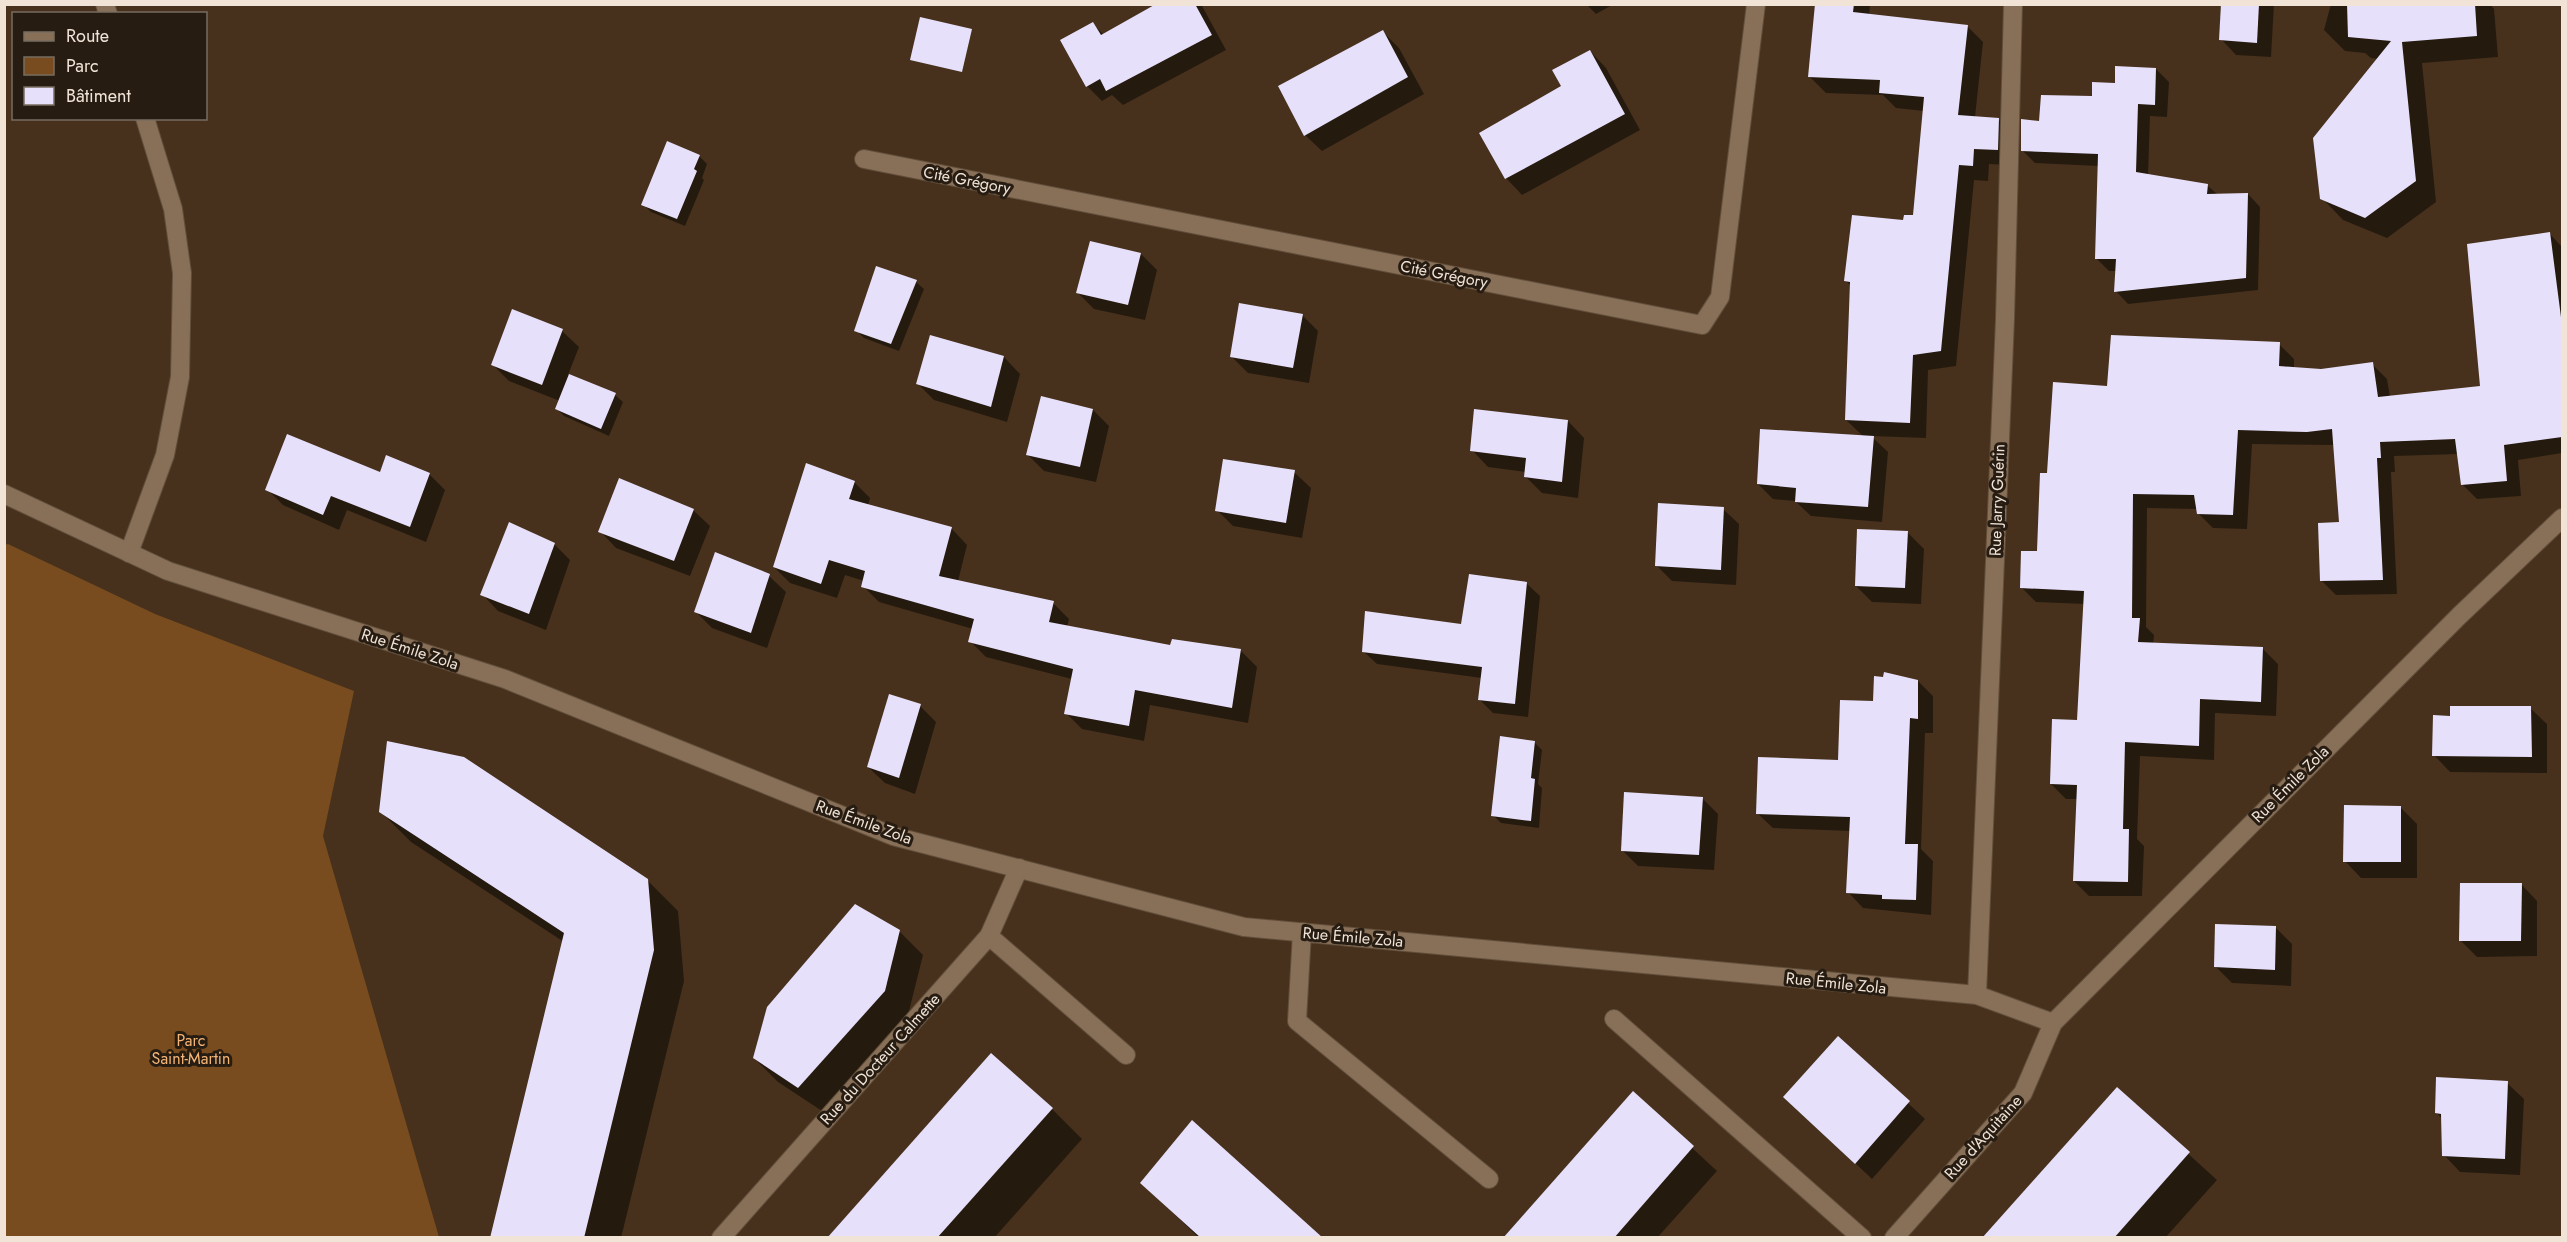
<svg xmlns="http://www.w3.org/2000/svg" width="2567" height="1242" font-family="Jost,sans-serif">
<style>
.green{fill:#784c1e}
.shadow{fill:#0007}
.building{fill:#e6e0fb}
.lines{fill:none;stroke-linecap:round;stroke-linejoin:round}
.service-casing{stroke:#604e3b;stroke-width:20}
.minor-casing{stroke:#604e3b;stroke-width:20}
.service{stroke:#886f58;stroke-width:18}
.minor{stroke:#886f58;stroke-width:18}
.labels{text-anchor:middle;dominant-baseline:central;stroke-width:6;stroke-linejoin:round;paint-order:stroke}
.street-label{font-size:16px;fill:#f1e3d6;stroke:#261c12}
.park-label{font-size:16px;fill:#f6b678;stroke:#261c12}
</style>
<rect width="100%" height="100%" fill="#47311c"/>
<path class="green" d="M8,544l147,70 199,77 -31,145 116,401h-434l-1,-692z"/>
<g class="shadow">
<path d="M1159,4h42l25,46 -103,55 -11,-10 -10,6 -15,-15 6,-62 11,11z"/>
<path d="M1586,4h28l-18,10z"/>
<path d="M1816,4h54l-1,12 98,10 16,16 -8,75 23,2 16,16 -1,30 -24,-1 -1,17 -14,-1 -18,186 -28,4 -2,68 -55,-2 17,16 -6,70 -71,-6 -16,-15 -22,-2 -15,-15 106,-47 -18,-17 5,-134 -5,-5 59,-59 9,-5 10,-106 -28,-3 -13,-13 -57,-2 -16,-16z"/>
<path d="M2222,4h52l-3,53 -35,-2 -15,-16z"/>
<path d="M2331,4h159l4,5 4,48 -76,6 14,139 -49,36 -44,-18 -21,-22 57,-139 -8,-1 -6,-5 -20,-2 -21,-21z"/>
<path d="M1383,32l16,16 25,46 -102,57 -17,-16z"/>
<path d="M1590,51l16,17 34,62 -118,65 -16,-17 57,-91z"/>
<path d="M2156,69l13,13 -2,35 -17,-1 -2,60 59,9 11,10 30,-1 12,13 -2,83 -130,14 -12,-13 1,-20h-8l-13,-13 3,-92 -64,-3 -13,-13 18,-28 76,-37z"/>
<path d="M699,156l8,8 -5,14 2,2 -19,46 -34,-14 -8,-8z"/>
<path d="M2550,234l12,13v206l-44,7 3,36 -44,3 -15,-15 -3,-30 -65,2 1,16h-4l6,122 -61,1 -15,-15 19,-57 -5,-78 -83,-1 -5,85 -34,-1 -15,-15v-4l-51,-1 -1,119 8,8 -1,9 110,5 15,15 -2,52 -61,-3 -1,47 -74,-4 -3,83 7,7 -2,50h-53l-15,-15 4,-82h-12l-15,-15 27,-62 7,-118 -49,-2 -15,-15 18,-34 10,-78 60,-88 170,-43 15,15v10l27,1 51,-6 15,15 3,18 92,-10z"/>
<path d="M1141,254l16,16 -12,50 -51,-11 -16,-16z"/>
<path d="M916,282l8,7 -25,62 -35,-13 -8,-8z"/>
<path d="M1302,315l16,16 -9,52 -61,-10 -16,-16z"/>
<path d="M562,331l17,16 -11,28 47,20 8,7 -14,34 -45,-20 -8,-8 4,-7 -51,-20 -17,-17z"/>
<path d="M931,337l73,20 16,17 -13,48 -73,-22 -16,-16z"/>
<path d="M1093,410l16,16 -13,56 -52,-11 -16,-16z"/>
<path d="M1568,421l16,17 -6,60 -36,-5 -16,-16v-5l-38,-5 -16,-17z"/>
<path d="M1294,472l17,16 -9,50 -69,-12 -16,-16z"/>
<path d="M381,474h48l16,16 -19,52 -79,-32 -8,20 -56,-25 -16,-16z"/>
<path d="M854,482l16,16 -2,7 84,24 15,16 -9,36 95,22 16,16 -2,8 104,20 70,4 16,16 -9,56 -98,-18 -6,36 -62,-12 -16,-16 6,-34 -86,-22 -16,-16 3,-12 -94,-27 -16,-16 1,-5 -19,-6 -8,23 -47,-15 -16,-16z"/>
<path d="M1723,509l16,15 -3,61 -64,-4 -16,-16z"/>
<path d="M693,510l17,16 -20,50 -74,-28 -16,-17z"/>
<path d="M1907,532l17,17 -3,55 -49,-2 -16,-16z"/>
<path d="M554,544l16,16 -24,70 -48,-19 -16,-17z"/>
<path d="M769,576l17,16 -19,56 -55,-20 -16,-16z"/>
<path d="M1526,583l14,13 -12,121 -35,-4 -13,-13 2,-22 -105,-14 -14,-13 100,-25z"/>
<path d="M1918,681l15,15v37h-8l-4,116 12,12 -2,54 -68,-7 -15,-16 3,-61 -78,-3 -16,-15 82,-51 35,-60z"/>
<path d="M920,706l16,16 -21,72 -30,-11 -17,-16z"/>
<path d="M2530,708l17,16v49l-97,-1 -16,-17 17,-38z"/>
<path d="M1534,742l8,8 -4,34 4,4 -3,40 -38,-5 -8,-8z"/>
<path d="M1702,798l16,16 -4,56 -76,-4 -16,-16z"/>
<path d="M2400,807l17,17v54h-56l-16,-17z"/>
<path d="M381,812l266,68 31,31 6,70 -63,257h-129l72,-296 -153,-100z"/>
<path d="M2521,884l16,17v55l-60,1 -17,-17z"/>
<path d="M2276,928l16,16 -1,42 -59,-3 -16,-16z"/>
<path d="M899,931l24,24 -15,60 -86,96 -44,-29 -24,-24z"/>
<path d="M1838,1038l87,81 -53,60 -87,-82z"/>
<path d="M2507,1083l17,16 -4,76 -60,-3 -16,-17 -2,-36 -6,-7z"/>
<path d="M2117,1089l100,91 -52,58h-181z"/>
<path d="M1633,1093l84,78 -60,67h-152z"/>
<path d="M1052,1109l30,30 -88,99h-165z"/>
<path d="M1142,1183l179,55h-122z"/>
<path d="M2311,1236l44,2h-44z"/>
</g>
<g class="building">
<path d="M1156,4h39l17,31 -106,56 -6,-12 -14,8 -26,-47 33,-18 8,13z"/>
<path d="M1815,4h39l-1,8 115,13 -10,90 41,3 -1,32 -24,-1 -1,17 -14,-1 -18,186 -28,4 -3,68 -65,-3 5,-138 -6,-1 8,-66 51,5 1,-5h9l11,-118 -45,-4 1,-13 -72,-3z"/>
<path d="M2221,4h38l-2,39 -38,-3z"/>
<path d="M2347,4h128l2,32 -75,6 14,139 -51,37 -45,-19 -7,-61 78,-97 -43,-4z"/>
<path d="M920,17l52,12 -10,43 -52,-12z"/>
<path d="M1383,30l25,47 -104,59 -26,-50z"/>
<path d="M1590,50l35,64 -120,65 -26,-46 82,-47 -9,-16z"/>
<path d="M2115,66l41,2 -1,37 -17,-1 -2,68 72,12 -1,10 41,-1 -2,85 -132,14 2,-33h-21l3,-105 -77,-3v-32l18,2 2,-26 51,1v-14l23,1z"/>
<path d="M667,141l33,14 -6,14 3,2 -20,48 -36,-14z"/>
<path d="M2550,232l12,93v112l-58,8 3,36 -46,4 -6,-46 -75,3 1,16h-4l6,122 -63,1 -2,-58 21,-1 -7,-93 -25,3 -69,-2 -5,85 -36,-1 -3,-19 -61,-1 -1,124h8l-2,24 125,5 -2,55 -61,-3 -1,47 -74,-4 -2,87h6l-1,53 -55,-1 4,-96 -27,-1 2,-65 25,1 7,-129 -64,-3 1,-37h16l3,-78h7l6,-91 54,4 4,-51 169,7 -1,24 42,3 52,-7 5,35 102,-11 -13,-142z"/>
<path d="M1090,241l51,12 -13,52 -52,-12z"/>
<path d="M876,266l41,14 -26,64 -37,-13z"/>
<path d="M1239,303l64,11 -10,54 -63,-11z"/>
<path d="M512,309l51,20 -21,56 -51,-20z"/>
<path d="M930,335l74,21 -13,51 -75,-23z"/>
<path d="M569,374l47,19 -15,36 -46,-20z"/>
<path d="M1041,396l52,13 -13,58 -54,-12z"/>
<path d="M1474,409l94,11 -6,62 -38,-5 2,-19 -56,-7z"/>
<path d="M1760,429l114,7 -6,71 -73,-5 1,-14 -39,-4z"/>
<path d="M287,434l93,38 6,-17 44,18 -20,54 -79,-31 -8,19 -58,-25z"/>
<path d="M1223,459l72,11 -9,53 -71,-12z"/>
<path d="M806,463l49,18 -6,18 103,28 -13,49 115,25 -5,21 121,23 2,-6 69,10 -9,59 -97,-18 -6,36 -65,-12 9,-45 -105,-27 6,-23 -113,-32 4,-16 -36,-11 -8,24 -48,-17z"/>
<path d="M619,478l75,31 -20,52 -76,-29z"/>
<path d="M1658,503l66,4 -3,63 -66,-4z"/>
<path d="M509,522l46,21 -26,71 -49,-19z"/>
<path d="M1857,529l51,2 -3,57 -50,-2z"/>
<path d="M715,552l55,22 -19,59 -57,-21z"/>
<path d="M1469,574l58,8 -12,122 -37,-4 4,-33 -120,-15 3,-41 96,13z"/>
<path d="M1884,672l34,8v39l-8,-1 -5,126h13l-2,56 -34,-1v-4l-36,-2 4,-76 -94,-3 2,-57 80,3 2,-60 33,1 1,-25 9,1z"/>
<path d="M889,694l32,10 -22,74 -32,-11z"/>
<path d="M2450,706h81l1,51 -100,-1 1,-41 17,1z"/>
<path d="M1500,736l35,5 -4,37 4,1 -4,42 -40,-5z"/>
<path d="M387,741l77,16 184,122 6,71 -70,288h-94l74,-305 -185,-121z"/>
<path d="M1624,792l79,5 -4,58 -78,-4z"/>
<path d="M2344,805l57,1v56h-58z"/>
<path d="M2460,883h62l-1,58h-62z"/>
<path d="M855,904l45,26 -15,61 -87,97 -45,-30 14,-51z"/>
<path d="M2215,924l61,2 -1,44 -61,-3z"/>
<path d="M1838,1036l72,65 -55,63 -72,-67z"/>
<path d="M991,1053l62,55 -116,130h-110z"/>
<path d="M2436,1077l72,4 -3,78 -63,-3 -1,-42 -6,-1z"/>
<path d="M2117,1087l73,65 -76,86h-132z"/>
<path d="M1633,1091l61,55 -80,92h-111z"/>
<path d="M1192,1120l131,118h-122l-61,-55z"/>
</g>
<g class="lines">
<defs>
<g id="service">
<path d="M1302,932l-5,89 192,158"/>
<path d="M989,936l137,119"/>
<path d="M1614,1019l248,219"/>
</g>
<g id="minor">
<path d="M105,4l3,10"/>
<path d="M864,159l838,166 18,-28 36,-293"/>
<path d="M4,494l164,77 337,108 388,157 351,91 733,68 76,28"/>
<path d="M129,553l36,-98 15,-78 2,-104 -9,-64 -28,-91"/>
<path d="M1977,995l28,-676 8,-315"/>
<path d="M721,1238l268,-302 30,-68"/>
<path d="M1894,1238l129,-145 30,-70 406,-407 103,-98"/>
</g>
</defs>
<use href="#service" class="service-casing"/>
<use href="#minor" class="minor-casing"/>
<use href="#service" class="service"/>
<use href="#minor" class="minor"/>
</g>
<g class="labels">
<g class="street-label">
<text transform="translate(967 180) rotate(11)">Cité Grégory</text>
<text transform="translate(1444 274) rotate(11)">Cité Grégory</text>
<text transform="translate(1997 500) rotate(-88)">Rue Jarry Guérin</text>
<text transform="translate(410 649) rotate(18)">Rue Émile Zola</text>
<text transform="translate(2290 784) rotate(-45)">Rue Émile Zola</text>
<text transform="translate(864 822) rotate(20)">Rue Émile Zola</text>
<text transform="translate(1353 937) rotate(5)">Rue Émile Zola</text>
<text transform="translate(1836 983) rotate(6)">Rue Émile Zola</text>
<text transform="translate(880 1059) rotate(-48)">Rue du Docteur Calmette</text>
<text transform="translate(1983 1137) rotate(-48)">Rue d'Aquitaine</text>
</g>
<g class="park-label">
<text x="191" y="1040">Parc<tspan x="191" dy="18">Saint-Martin</tspan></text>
</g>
</g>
<rect width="2567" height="1242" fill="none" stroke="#f1e3d6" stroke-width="12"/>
<rect x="12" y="12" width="195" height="108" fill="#261c12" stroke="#776c60" stroke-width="1.5"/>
<rect x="24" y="32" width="30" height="9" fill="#886f58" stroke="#776c60" stroke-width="1.5"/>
<text x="66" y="42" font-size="18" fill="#f1e3d6">Route</text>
<rect x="24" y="57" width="30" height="18" fill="#784c1e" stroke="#776c60" stroke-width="1.5"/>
<text x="66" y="72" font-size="18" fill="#f1e3d6">Parc</text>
<rect x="24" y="87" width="30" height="18" fill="#e6e0fb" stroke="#776c60" stroke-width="1.5"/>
<text x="66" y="102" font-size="18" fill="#f1e3d6">Bâtiment</text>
</svg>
